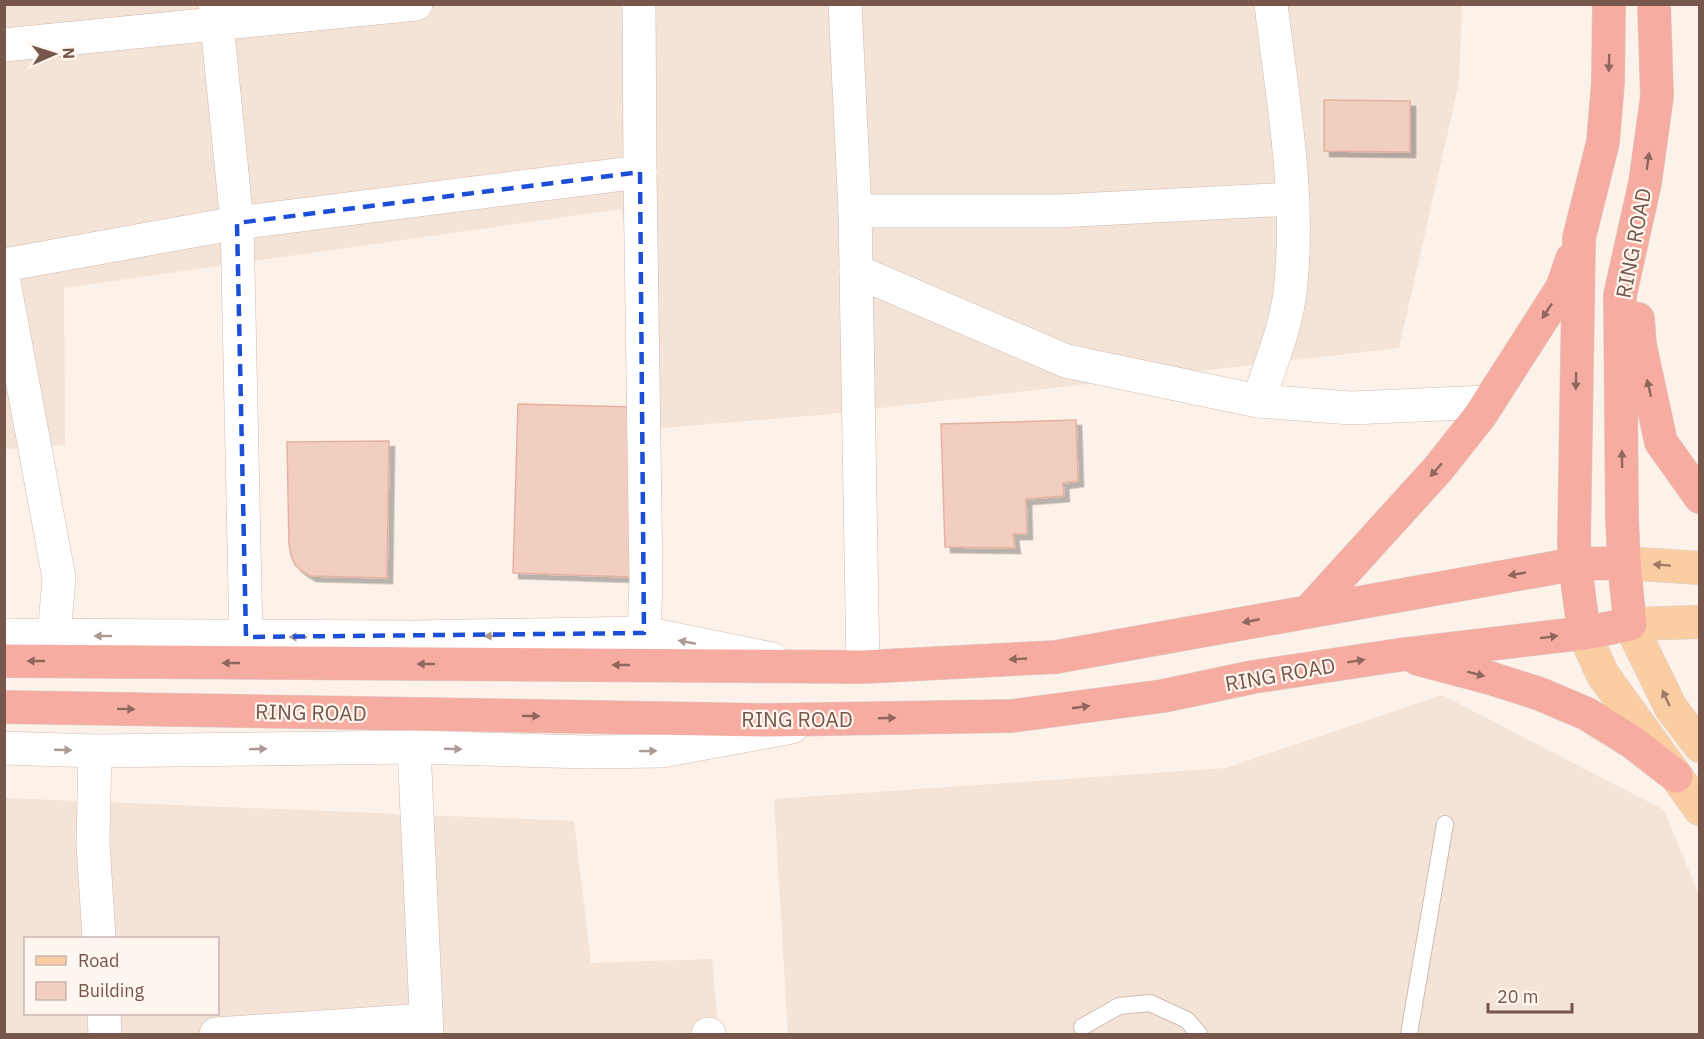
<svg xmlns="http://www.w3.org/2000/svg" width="1704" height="1039" font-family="'IBM Plex Sans',sans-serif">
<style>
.residential{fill:#f4e3d7;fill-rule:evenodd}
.building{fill:#f2cec0;stroke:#e5b2a0;stroke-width:1.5;filter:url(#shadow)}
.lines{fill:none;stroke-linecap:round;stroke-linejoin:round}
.lane-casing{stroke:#d1bbb0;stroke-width:18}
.street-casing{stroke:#d1bbb0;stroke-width:34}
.secondary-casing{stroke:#d4baae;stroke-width:34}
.primary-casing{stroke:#d9d0cd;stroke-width:34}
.highway-casing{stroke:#d9d0cd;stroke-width:34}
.lane{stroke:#fff;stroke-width:16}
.street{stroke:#fff;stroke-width:33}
.secondary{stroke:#fff;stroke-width:33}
.primary{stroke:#facea2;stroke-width:33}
.highway{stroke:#f6aca0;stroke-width:33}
.oneway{fill:#90675d}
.oneway2{fill:#9e7a66}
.oneway3{fill:#ad9a94}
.marked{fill:none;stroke:#1d4ed8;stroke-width:4.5;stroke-dasharray:12 8;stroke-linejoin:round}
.labels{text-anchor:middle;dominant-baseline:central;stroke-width:4.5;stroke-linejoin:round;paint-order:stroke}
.street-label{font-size:21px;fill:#77564c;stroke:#fff7ef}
</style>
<defs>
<filter id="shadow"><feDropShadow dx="5.5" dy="5.5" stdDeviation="0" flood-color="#0004"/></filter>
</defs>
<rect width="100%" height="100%" fill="#fcf2e9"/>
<g class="residential">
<path d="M5,5h1457l-3,78 -60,265 -579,67 -159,13 -40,-219 -557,79 1,157 -60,4z"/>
<path d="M1442,695l222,115 35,85v139h-911l-14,-235 452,-31z"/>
<path d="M5,798l569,23 17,142 121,-4 7,75h-714zM26,938h192v76h-192z"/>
</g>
<g class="building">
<path d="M1324,100l86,1v51l-86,-1z"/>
<path d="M518,404l117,3 -4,170 -118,-4z"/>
<path d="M1076,420l2,61 -15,2 1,13 -38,3 1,35h-14l2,14 -70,-1 -4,-123z"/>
<path d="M389,441l-2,137 -76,-2 -9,-5 -7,-6 -4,-10 -2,-11 -2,-102z"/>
</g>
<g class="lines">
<defs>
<g id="lane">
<path d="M1082,1027l37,-21 31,-3 37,17 12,14"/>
<path d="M1409,1034l36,-210"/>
</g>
<g id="street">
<path d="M215,4l22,219 9,414"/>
<path d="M639,4l1,168 6,409 -2,52"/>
<path d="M845,4l10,207 8,456"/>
<path d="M4,45l412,-41"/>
<path d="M855,211h203l235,-12"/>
<path d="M4,265l233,-42 403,-51"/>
<path d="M856,271l210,90 192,40 93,7 137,-6"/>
<path d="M4,282l55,296 -5,58"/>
<path d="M1258,401c13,-38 30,-77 33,-118 9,-93 -9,-187 -20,-279"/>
<path d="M414,747l13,287"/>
<path d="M95,751l-2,92 6,95"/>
<path d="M104,1014l1,20"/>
<path d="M216,1034l210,-14"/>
<path d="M708,1034h1"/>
</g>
<g id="secondary">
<path d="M4,635l413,2 227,-4 128,26"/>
<path d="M4,748l91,3 319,-4 172,5 76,-1 130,-24"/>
</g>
<g id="primary">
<path d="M1624,563l76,5"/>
<path d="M1700,622l-70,2 41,84 29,38"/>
<path d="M1584,633l19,42 97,134"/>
</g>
<g id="highway">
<path d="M1638,319l2,26 21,97 39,55"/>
<path d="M1309,611l129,-142 42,-53 82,-128 10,-29"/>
<path d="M1584,633l-9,-69 -1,-20 5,-306 24,-96 5,-60 1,-78"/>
<path d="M1418,659l72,19 50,16 47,20 45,28 44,34"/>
<path d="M4,661l859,6 193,-10 519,-93 49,-1"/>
<path d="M4,707l764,13 244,-4 151,-20 90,-19 146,-22 185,-22 46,-9 -6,-61 -2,-45 -2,-223 25,-112 12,-87 -3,-92"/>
</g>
</defs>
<use href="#lane" class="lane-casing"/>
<use href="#street" class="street-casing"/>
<use href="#secondary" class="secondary-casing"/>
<use href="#primary" class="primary-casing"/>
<use href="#highway" class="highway-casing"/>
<use href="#lane" class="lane"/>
<use href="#street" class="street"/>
<use href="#secondary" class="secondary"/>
<use href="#primary" class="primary"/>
<use href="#highway" class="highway"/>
</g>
<defs><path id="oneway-solid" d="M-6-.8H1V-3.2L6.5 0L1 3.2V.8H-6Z" transform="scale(1.5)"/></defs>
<g class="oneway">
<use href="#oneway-solid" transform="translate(1609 63) rotate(92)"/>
<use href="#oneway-solid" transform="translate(1648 161) rotate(-82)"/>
<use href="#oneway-solid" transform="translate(1547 311) rotate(123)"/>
<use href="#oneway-solid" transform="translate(1576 381) rotate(91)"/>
<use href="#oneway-solid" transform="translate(1649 388) rotate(-103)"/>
<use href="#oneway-solid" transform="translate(1622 459) rotate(-91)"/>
<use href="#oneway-solid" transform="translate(1436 470) rotate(131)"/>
<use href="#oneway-solid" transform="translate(1517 574) rotate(170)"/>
<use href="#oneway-solid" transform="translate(1251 621) rotate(169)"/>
<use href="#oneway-solid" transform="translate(1549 637) rotate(-7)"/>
<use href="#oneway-solid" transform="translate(1018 659) rotate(177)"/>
<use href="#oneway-solid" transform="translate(36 661) rotate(-180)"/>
<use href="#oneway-solid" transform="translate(1356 661) rotate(-9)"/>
<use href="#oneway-solid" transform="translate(231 663) rotate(-180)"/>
<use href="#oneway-solid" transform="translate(426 664) rotate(-180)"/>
<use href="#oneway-solid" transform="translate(621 665) rotate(-180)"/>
<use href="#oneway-solid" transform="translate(1476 674) rotate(15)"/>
<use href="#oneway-solid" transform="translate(1081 707) rotate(-8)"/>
<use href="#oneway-solid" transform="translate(126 709) rotate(1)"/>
<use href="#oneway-solid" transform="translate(531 716) rotate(1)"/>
<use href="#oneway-solid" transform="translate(887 718) rotate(-2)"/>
</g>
<g class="oneway2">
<use href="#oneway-solid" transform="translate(1662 565) rotate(-176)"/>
<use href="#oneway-solid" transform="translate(1666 698) rotate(-115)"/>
</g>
<g class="oneway3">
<use href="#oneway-solid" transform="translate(103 636) rotate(-180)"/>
<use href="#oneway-solid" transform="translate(493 636) rotate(179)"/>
<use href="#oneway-solid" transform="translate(298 637) rotate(-180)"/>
<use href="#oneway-solid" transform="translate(687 642) rotate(-169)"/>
<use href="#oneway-solid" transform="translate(258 749) rotate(-1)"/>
<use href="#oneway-solid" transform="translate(453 749) rotate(2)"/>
<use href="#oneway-solid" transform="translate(63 750) rotate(2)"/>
<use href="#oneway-solid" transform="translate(648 751) rotate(-1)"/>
</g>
<path class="marked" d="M640,172l4,461 -398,4 -9,-414z"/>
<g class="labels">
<g class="street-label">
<text transform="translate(1633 243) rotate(-79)">RING ROAD</text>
<text transform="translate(1280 674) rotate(-10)">RING ROAD</text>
<text transform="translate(311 712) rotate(1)">RING ROAD</text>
<text x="797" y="719">RING ROAD</text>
</g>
</g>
<rect width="1704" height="1039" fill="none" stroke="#77564c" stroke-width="12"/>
<rect x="24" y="937" width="195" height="78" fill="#fff7ef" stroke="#c9b7ae" stroke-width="1.5"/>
<rect x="36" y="956" width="30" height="9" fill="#facea2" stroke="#c9b7ae" stroke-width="1.5"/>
<text x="78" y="967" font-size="18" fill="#77564c">Road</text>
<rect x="36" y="982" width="30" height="18" fill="#f2cec0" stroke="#c9b7ae" stroke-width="1.5"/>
<text x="78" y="997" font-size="18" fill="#77564c">Building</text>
<g transform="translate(54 54) rotate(87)" stroke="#fff7ef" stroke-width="4.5" paint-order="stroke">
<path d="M0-4.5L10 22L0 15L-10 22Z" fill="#77564c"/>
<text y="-9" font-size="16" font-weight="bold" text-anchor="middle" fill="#77564c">N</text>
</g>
<path d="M1488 1003v9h84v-9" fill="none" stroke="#77564c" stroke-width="3"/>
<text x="1497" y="1003" font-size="18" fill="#77564c" stroke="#fff7ef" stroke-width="4.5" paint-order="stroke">20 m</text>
</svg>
